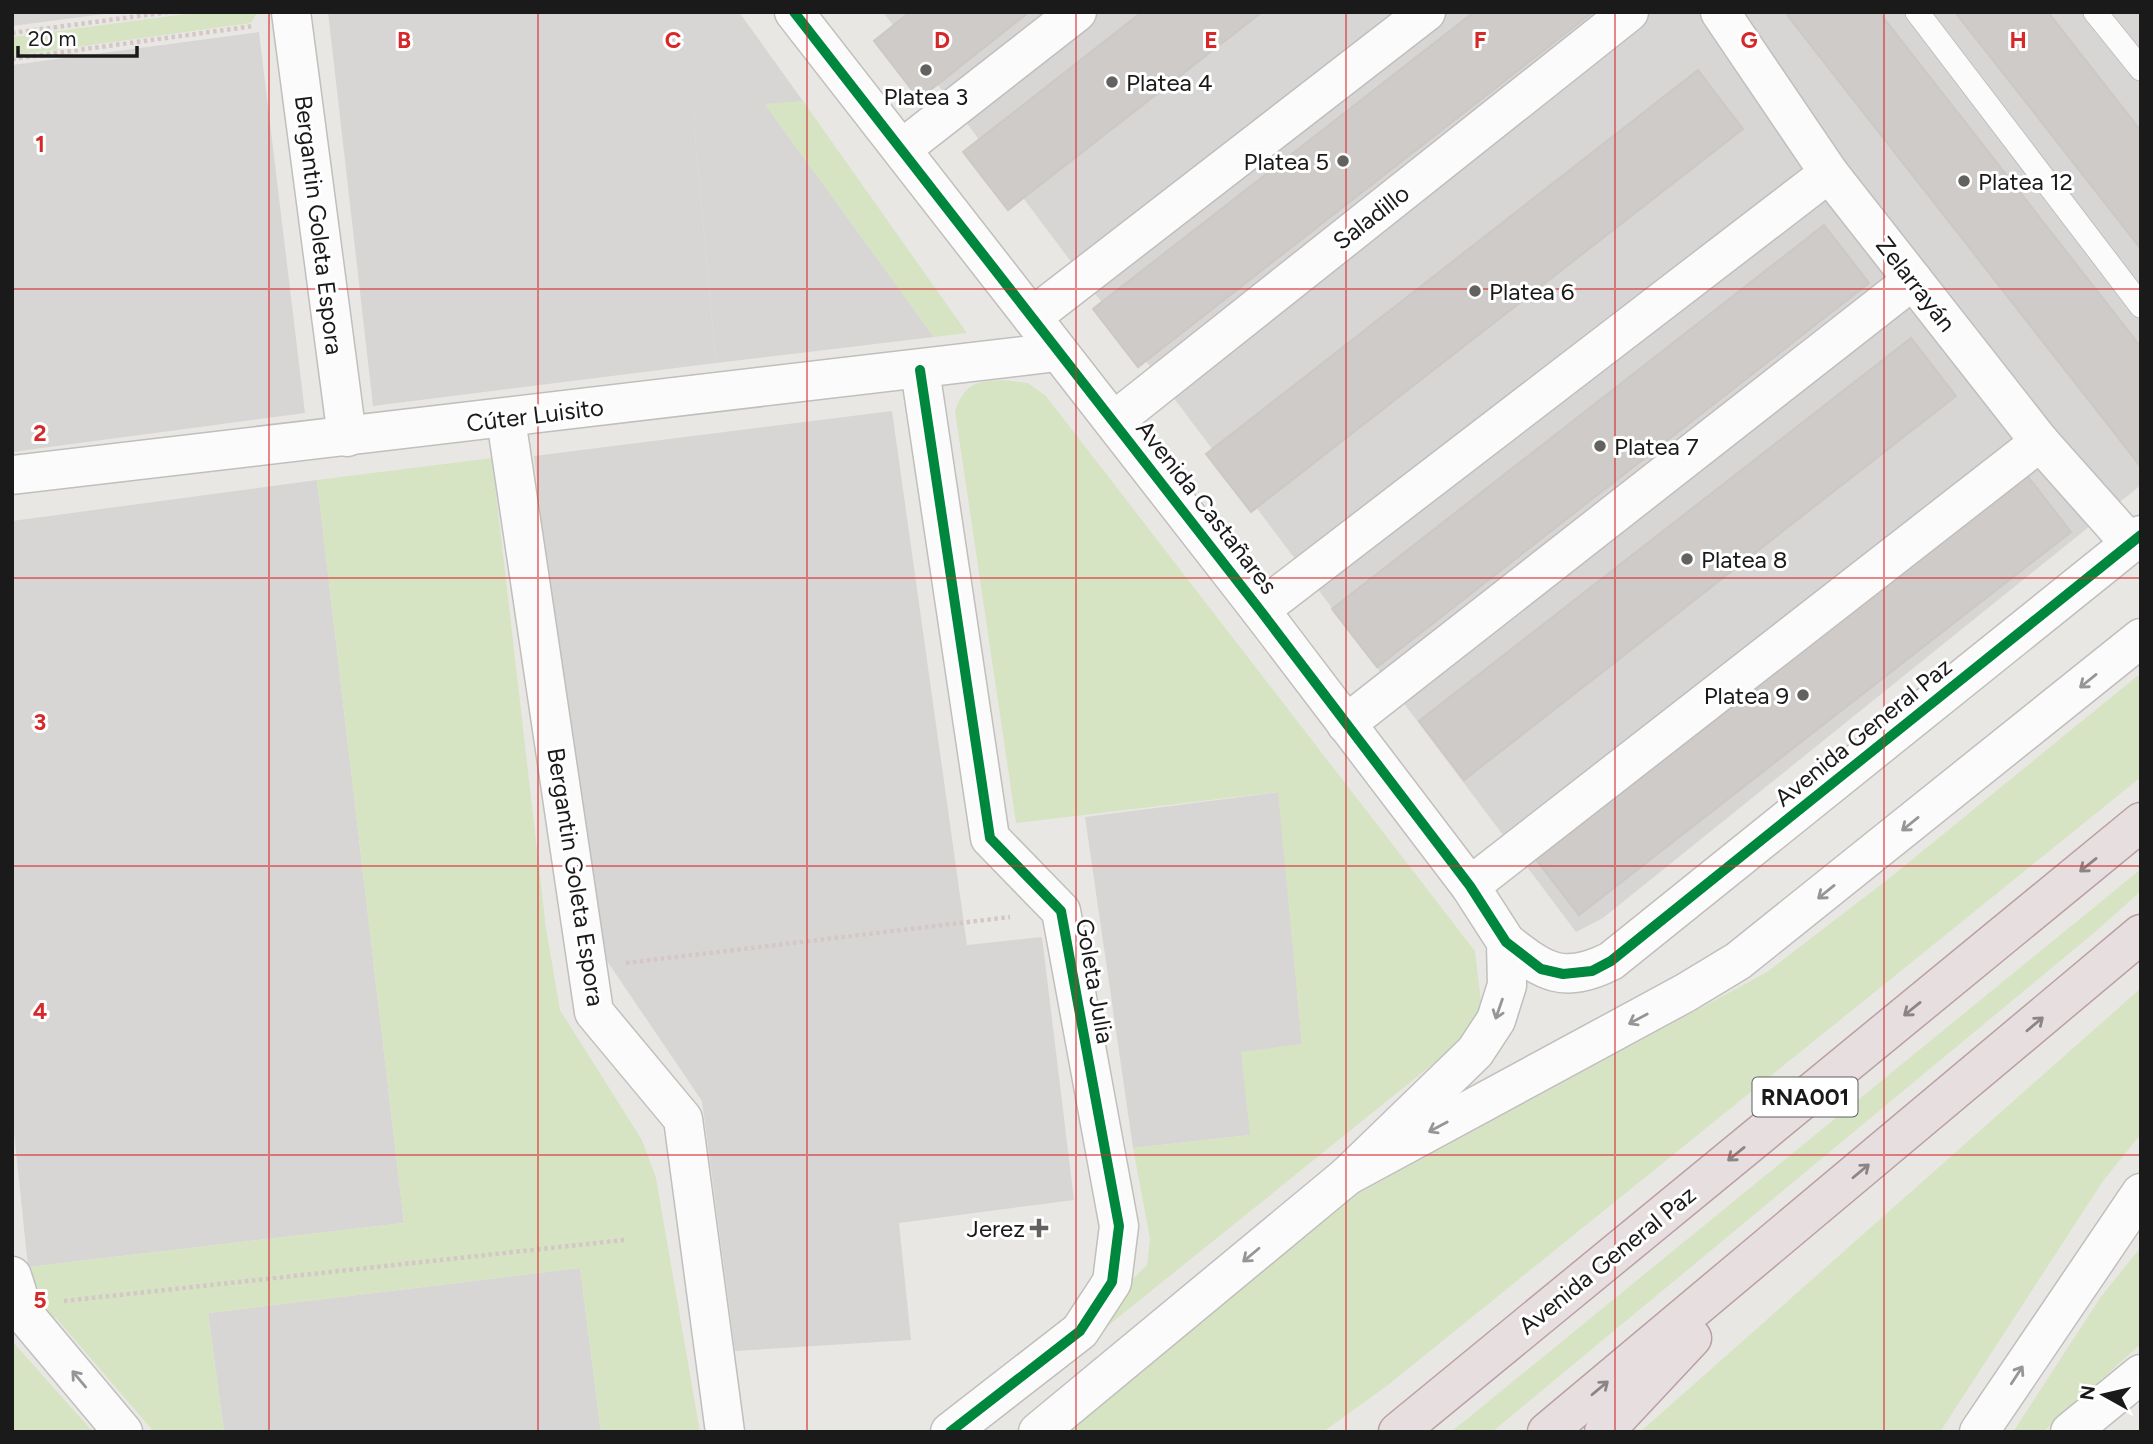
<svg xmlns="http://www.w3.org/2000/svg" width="2153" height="1444" font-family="Figtree,sans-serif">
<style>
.residential{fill:#d8d6d4}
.religious{fill:#d7d6d4}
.grass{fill:#d6e4c4}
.building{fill:#cecbc8;stroke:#ccc8c4;stroke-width:2}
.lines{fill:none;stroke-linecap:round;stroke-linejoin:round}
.service-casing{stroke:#c0bfbd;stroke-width:25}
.minor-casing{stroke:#c0bfbd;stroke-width:41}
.tertiary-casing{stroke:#c0bfbd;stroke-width:41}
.motorway-casing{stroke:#bb9ea6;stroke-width:41}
.path{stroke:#d4c7c5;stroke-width:4.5;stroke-dasharray:3.5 3.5;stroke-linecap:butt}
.service{stroke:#fcfbfb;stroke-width:23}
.minor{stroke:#fcfbfb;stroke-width:38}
.tertiary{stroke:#fcfbfb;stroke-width:38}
.motorway{stroke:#e7dedf;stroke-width:38}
.cycleway-casing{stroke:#fff;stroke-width:15}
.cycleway{stroke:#00873e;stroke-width:10}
.oneway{stroke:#969696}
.oneway2{stroke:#8b8686}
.grid{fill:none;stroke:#d62828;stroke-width:2;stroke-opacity:0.55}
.poi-dot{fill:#626260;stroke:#fff;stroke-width:2.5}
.labels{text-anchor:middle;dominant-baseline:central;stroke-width:6;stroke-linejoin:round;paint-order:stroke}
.shield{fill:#fff;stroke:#5f5f5f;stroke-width:2}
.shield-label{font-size:23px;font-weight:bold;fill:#1a1a1a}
.poi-label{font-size:24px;fill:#1a1a1a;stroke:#fff;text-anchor:start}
.street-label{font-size:24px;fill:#1a1a1a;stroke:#fff}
.grid-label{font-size:23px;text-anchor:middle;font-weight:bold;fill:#d62828;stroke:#fff;stroke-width:6;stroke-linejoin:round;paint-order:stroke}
</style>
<rect width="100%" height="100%" fill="#e9e7e3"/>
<g class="residential">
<path d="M12,12h107l-107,14z"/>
<path d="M328,12h411l64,89 -110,14 23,248 -343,43z"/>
<path d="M883,12h1258v473l-538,433 -27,14z"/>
<path d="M259,32l46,381 -293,39v-387z"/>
<path d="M892,411l75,534 75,-8 32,263 -175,23 12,117 -176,11 -33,-250 -112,-165 -56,-480z"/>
<path d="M317,480l87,743 -376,44 -16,-154v-592z"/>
<path d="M1279,792l23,252 -52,91 -117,13 -48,-331z"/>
<path d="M580,1268l21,164h-377l-16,-119z"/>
</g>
<path class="religious" d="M765,104l169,233 -218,26 -23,-248z"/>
<g class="grass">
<path d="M201,12l56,1 -6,10 -239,33v-19z"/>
<path d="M803,101l164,232 -33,4 -169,-233z"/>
<path d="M1004,380l24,3 18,13 429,555 7,58 -13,26 -493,397 171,-167 3,-26 -17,-91 117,-13 -9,-83 61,-8 -24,-252 -262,31 -61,-412c11,-29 20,-29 49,-31z"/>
<path d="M492,458l54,470 14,82 82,130 14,38 44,254h-99l-21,-164 -372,45 16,119h-70l-98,-114 -21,2 -7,-53 376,-44 -87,-743z"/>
<path d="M2141,673v104l-753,608 -65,47h-258l294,-239 408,-221 120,-92z"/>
<path d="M2141,869v22l-46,41 -603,500h-41z"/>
<path d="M2141,988v146l-38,47 -163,251h-300z"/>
<path d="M2141,1247v97l-98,88h-30l87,-134z"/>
<path d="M12,1341l81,91h-81z"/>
</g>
<g class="building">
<path d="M910,12h119l-110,87 -45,-58z"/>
<path d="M1142,12h120l-254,198 -45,-58z"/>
<path d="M1474,12h119l-455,355 -45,-58z"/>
<path d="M1791,12h88l262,335v120l-354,-452z"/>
<path d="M1955,12h93l93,119v118z"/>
<path d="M1698,70l45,59 -492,383 -45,-58z"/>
<path d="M1824,225l45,58 -492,384 -45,-58z"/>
<path d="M1911,338l45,58 -492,384 -45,-59z"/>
<path d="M2026,474l45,58 -492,383 -45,-58z"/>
</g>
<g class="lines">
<defs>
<g id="service">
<path d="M1917,12l224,294"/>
<path d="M2095,12l46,57"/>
</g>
<g id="minor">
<path d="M291,12l56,425"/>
<path d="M1720,12l109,161 211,269 90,101"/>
<path d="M903,148l174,-136"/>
<path d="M1032,317l394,-305"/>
<path d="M920,370l70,468 71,73 58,315 -7,56 -32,49 -130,101"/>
<path d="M506,419l88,593 89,107 42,313"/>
<path d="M1114,421l515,-409"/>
<path d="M12,475l1045,-123"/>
<path d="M1260,610l569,-437"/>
<path d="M1346,724l567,-444"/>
<path d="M1470,886l570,-444"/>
<path d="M1506,942c38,30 57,43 105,19l530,-426"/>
<path d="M12,1276l12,38 99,118"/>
</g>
<g id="tertiary">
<path d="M794,12l466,598 210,276 36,56 1,43 -11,35 -21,32 -128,124"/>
<path d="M1038,1432l309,-256 338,-183 53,-32 403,-323"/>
<path d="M1979,1432l162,-239"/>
<path d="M2070,1432l71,-58"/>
</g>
<g id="motorway">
<path d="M1398,1432l743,-610"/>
<path d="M1547,1432l594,-498"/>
<path d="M1604,1432l88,-94"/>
</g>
</defs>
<use href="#service" class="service-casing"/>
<use href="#minor" class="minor-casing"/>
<use href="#tertiary" class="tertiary-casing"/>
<use href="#motorway" class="motorway-casing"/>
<g class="path">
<path d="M12,33l157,-21"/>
<path d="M12,59l242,-33"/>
<path d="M626,963l384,-46"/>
<path d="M64,1301l560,-61"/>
</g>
<use href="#service" class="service"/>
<use href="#minor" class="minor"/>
<use href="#tertiary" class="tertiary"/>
<use href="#motorway" class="motorway"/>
<defs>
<g id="cycleway">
<path d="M794,12l466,598 210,276 36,56 35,27 22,5 29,-3 19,-10 530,-426"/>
<path d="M920,370l70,468 71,73 58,315 -7,56 -32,49 -130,101"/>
</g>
</defs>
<use href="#cycleway" class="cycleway-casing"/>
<use href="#cycleway" class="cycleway"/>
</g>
<defs><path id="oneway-shaft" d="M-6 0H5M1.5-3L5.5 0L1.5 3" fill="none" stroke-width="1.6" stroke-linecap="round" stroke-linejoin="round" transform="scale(1.75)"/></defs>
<g class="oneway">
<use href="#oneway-shaft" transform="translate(2088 681) rotate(141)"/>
<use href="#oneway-shaft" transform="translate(1910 824) rotate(141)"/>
<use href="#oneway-shaft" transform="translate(1826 892) rotate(141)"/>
<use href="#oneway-shaft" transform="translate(1499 1009) rotate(109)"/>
<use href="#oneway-shaft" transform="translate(1638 1019) rotate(152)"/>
<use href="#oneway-shaft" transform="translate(1438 1127) rotate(152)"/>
<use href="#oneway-shaft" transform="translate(1251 1255) rotate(140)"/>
<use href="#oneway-shaft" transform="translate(2017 1375) rotate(-57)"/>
<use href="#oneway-shaft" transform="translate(79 1379) rotate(-130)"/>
</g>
<g class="oneway2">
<use href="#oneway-shaft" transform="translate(2088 865) rotate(141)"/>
<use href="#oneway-shaft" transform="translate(1912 1009) rotate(141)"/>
<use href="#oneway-shaft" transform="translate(2035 1024) rotate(-40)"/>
<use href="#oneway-shaft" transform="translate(1736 1154) rotate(141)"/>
<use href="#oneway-shaft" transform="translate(1861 1171) rotate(-40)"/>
<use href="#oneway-shaft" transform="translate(1600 1388) rotate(-40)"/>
</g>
<path class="grid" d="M269,12v1420M538,12v1420M807,12v1420M1076,12v1420M1346,12v1420M1615,12v1420M1884,12v1420M12,289h2129M12,578h2129M12,866h2129M12,1155h2129"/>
<g class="poi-dot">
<circle cx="926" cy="70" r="7"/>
<circle cx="1112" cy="82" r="7"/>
<circle cx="1343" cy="161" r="7"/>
<circle cx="1964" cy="181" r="7"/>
<circle cx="1475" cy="291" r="7"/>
<circle cx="1600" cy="446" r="7"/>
<circle cx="1687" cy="559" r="7"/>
<circle cx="1803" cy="695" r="7"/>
<path d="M1035.5 1217.5h7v7h7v7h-7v7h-7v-7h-7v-7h7z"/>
</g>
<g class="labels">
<rect class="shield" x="1752.5" y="1077.5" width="105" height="39" rx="5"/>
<g class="shield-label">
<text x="1805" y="1097">RNA001</text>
</g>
<g class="poi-label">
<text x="1126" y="82">Platea 4</text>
<text x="926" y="96" text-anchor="middle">Platea 3</text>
<text x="1329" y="161" text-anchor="end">Platea 5</text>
<text x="1978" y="181">Platea 12</text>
<text x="1489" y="291">Platea 6</text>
<text x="1614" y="446">Platea 7</text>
<text x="1701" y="559">Platea 8</text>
<text x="1789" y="695" text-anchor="end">Platea 9</text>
<text x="1025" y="1228" text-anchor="end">Jerez</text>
</g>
<g class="street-label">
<text transform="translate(1371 217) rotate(-38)">Saladillo</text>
<text transform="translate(319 225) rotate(83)">Bergantin Goleta Espora</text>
<text transform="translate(1916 284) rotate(52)">Zelarrayán</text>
<text transform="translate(535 415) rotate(-7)">Cúter Luisito</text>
<text transform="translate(1207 507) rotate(52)">Avenida Castañares</text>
<text transform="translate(1863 732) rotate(-39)">Avenida General Paz</text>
<text transform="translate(576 877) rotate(81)">Bergantin Goleta Espora</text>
<text transform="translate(1095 981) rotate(80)">Goleta Julia</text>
<text transform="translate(1607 1260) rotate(-39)">Avenida General Paz</text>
</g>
</g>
<g class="grid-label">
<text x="404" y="48">B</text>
<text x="673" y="48">C</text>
<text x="942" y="48">D</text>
<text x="1211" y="48">E</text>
<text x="1480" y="48">F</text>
<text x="1749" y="48">G</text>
<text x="2018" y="48">H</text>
<text x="40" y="152">1</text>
<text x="40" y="441">2</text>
<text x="40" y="730">3</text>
<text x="40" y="1019">4</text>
<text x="40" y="1308">5</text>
</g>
<rect width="2153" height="1444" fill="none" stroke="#1a1a1a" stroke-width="28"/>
<g transform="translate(2104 1395) rotate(278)" stroke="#ffffff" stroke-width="5" paint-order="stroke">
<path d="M0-5L12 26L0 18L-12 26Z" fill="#1a1a1a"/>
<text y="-10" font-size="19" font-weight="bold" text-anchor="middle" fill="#1a1a1a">N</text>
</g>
<path d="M18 46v10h119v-10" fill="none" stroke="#1a1a1a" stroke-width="3.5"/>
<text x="28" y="46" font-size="21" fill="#1a1a1a" stroke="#ffffff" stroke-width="5" paint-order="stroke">20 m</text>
</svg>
